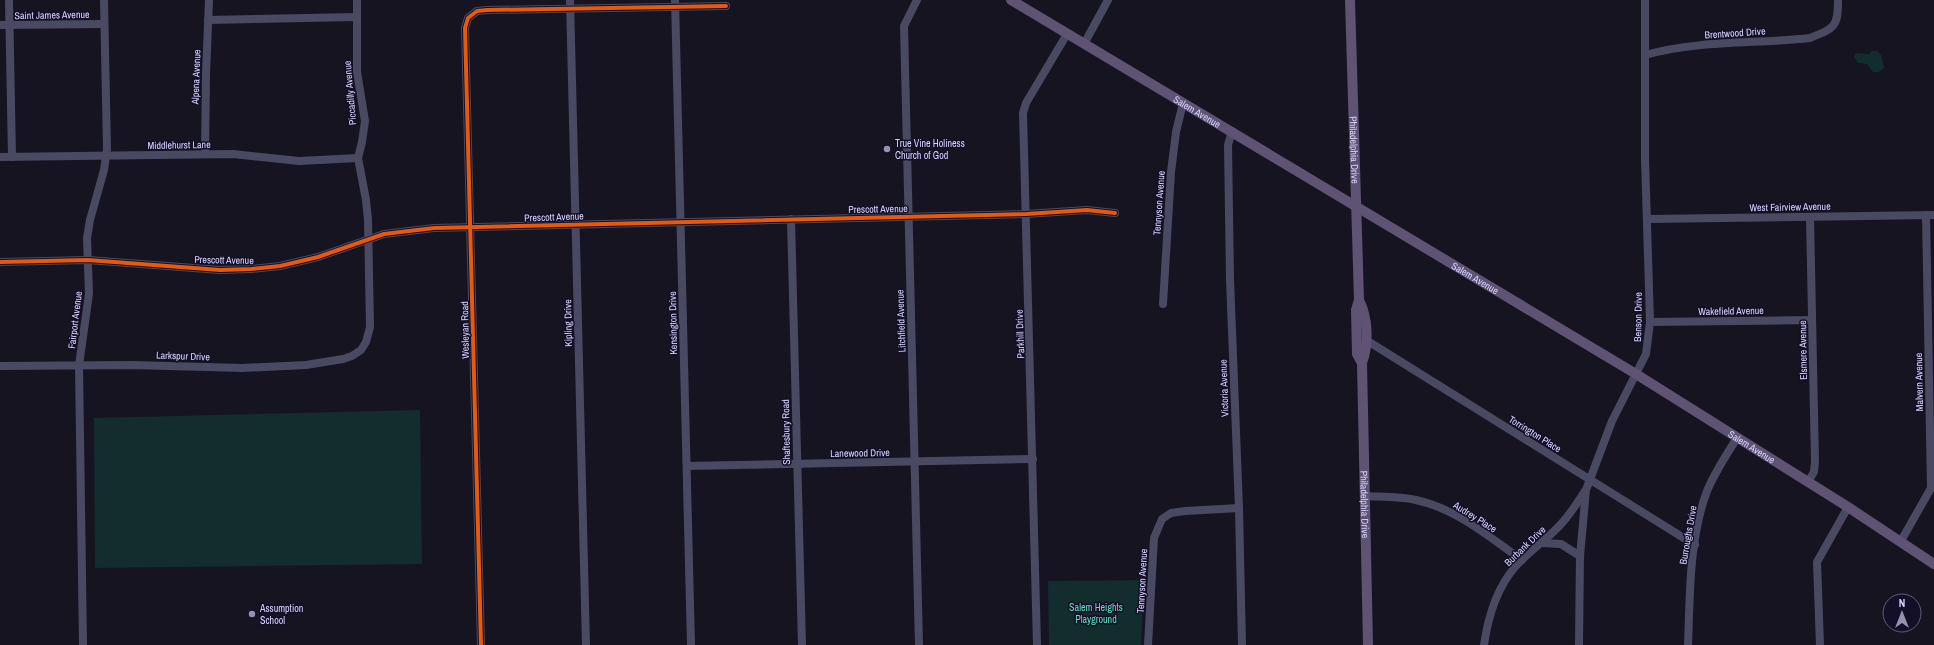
<svg xmlns="http://www.w3.org/2000/svg" width="1934" height="645" font-family="'Archivo Narrow',sans-serif">
<style>
.green{fill:#132c2d}
.lines{fill:none;stroke-linecap:round;stroke-linejoin:round}
.minor{stroke:#4a4962;stroke-width:8}
.major{stroke:#5e5373;stroke-width:10}
.cycleway-casing{stroke:#130f26;stroke-width:6}
.cycleway{stroke:#e8590c;stroke-width:4}
.poi-dot{fill:#9591b1;stroke:#130f26;stroke-width:1.5}
.labels{text-anchor:middle;dominant-baseline:central;stroke-width:3;stroke-linejoin:round;paint-order:stroke}
.street-label{font-size:10px;fill:#d9d4ff;stroke:#130f26}
.poi-label{font-size:10px;fill:#d9d4ff;stroke:#130f26;text-anchor:start}
.park-label{font-size:10px;fill:#5fe0c0;stroke:#130f26}
</style>
<rect width="100%" height="100%" fill="#161421"/>
<g class="green">
<path d="M1872,51h5l4,4 3,13 -5,4h-6l-6,-8 -9,-1 -4,-6 2,-4 13,1z"/>
<path d="M420,410l2,154 -327,4 -1,-150z"/>
<path d="M1144,580l-3,65h-92l-1,-64z"/>
</g>
<g class="lines">
<g class="minor">
<path d="M9,0l3,157"/>
<path d="M570,0l16,645"/>
<path d="M675,0l16,645"/>
<path d="M917,0l-13,26 15,619"/>
<path d="M208,20l148,-3"/>
<path d="M0,25l104,-1"/>
<path d="M1084,44l24,-44"/>
<path d="M1645,55c54,-15 110,-11 165,-17 25,-10 28,-11 28,-38"/>
<path d="M1232,131l-4,14 2,135 9,228 3,137"/>
<path d="M205,154l1,-80 3,-74"/>
<path d="M0,157l233,-3 66,7 59,-3"/>
<path d="M791,219l11,426"/>
<path d="M1647,219l287,-4"/>
<path d="M0,262l88,-2 132,10 31,-1 29,-3 38,-9 66,-23 50,-6 592,-14 61,-4 28,3"/>
<path d="M1163,304l8,-132 5,-40 7,-29"/>
<path d="M1650,322l162,-2"/>
<path d="M1366,340l329,205"/>
<path d="M0,366l132,-1 110,3 64,-3 37,-6 9,-3 9,-6 5,-8 4,-15 -2,-107 -2,-20 -8,-42 4,-16 3,-21 -8,-49v-72"/>
<path d="M687,466l346,-7"/>
<path d="M1808,482l6,-10 1,-10 -5,-245"/>
<path d="M1364,496c17,1 35,0 52,4 41,9 73,37 106,60"/>
<path d="M1901,541l30,-53 -5,-273"/>
<path d="M1542,543l19,1 19,12"/>
<path d="M83,645l-4,-280 10,-71 -2,-56 3,-18 14,-50 3,-21 -3,-149"/>
<path d="M481,645l-16,-617 3,-10 9,-7 10,-1 239,-4"/>
<path d="M1037,645l-14,-532 3,-10 41,-69"/>
<path d="M1148,645l6,-107 8,-19 9,-6 14,-2 54,-3"/>
<path d="M1484,645c4,-28 12,-56 31,-78 14,-16 33,-28 47,-44 9,-10 16,-21 23,-32"/>
<path d="M1579,645l1,-89 6,-66 26,-69 34,-67 4,-32 -5,-164v-158"/>
<path d="M1688,645c2,-51 1,-106 19,-154 8,-19 19,-36 30,-53"/>
<path d="M1820,645l-3,-83 31,-55"/>
</g>
<g class="major">
<path id="s1" d="M1011,0l625,374 212,133 86,57"/>
<path id="s2" d="M1350,0l9,300 -3,10 1,44 5,9"/>
<path id="s3" d="M1359,300c9,17 10,45 3,63l6,282"/>
</g>
<defs>
<g id="cycleway">
<path d="M0,262l88,-2 132,10 31,-1 29,-3 38,-9 66,-23 50,-6 592,-14 61,-4 28,3"/>
<path d="M481,645l-16,-617 3,-10 9,-7 10,-1 239,-4"/>
</g>
</defs>
<use href="#cycleway" class="cycleway-casing"/>
<use href="#cycleway" class="cycleway"/>
</g>
<g class="poi-dot">
<circle cx="887" cy="149" r="4"/>
<circle cx="252" cy="614" r="4"/>
</g>
<g class="labels">
<g class="street-label">
<text transform="translate(52 15) rotate(-1)">Saint James Avenue</text>
<text transform="translate(1735 33) rotate(-4)">Brentwood Drive</text>
<text transform="translate(196 77) rotate(-88)">Alpena Avenue</text>
<text transform="translate(350 93) rotate(-95)">Piccadilly Avenue</text>
<text stroke="none"><textPath href="#s1" startOffset="217">Salem Avenue</textPath></text>
<text transform="translate(179 145) rotate(-1)">Middlehurst Lane</text>
<text stroke="none"><textPath href="#s2" startOffset="150">Philadelphia Drive</textPath></text>
<text transform="translate(1159 203) rotate(-86)">Tennyson Avenue</text>
<text transform="translate(1790 207) rotate(-1)">West Fairview Avenue</text>
<text transform="translate(878 209) rotate(-1)">Prescott Avenue</text>
<text transform="translate(554 217) rotate(-2)">Prescott Avenue</text>
<text transform="translate(224 260) rotate(1)">Prescott Avenue</text>
<text stroke="none"><textPath href="#s1" startOffset="541">Salem Avenue</textPath></text>
<text transform="translate(1731 311) rotate(-1)">Wakefield Avenue</text>
<text transform="translate(1638 317) rotate(-89)">Benson Drive</text>
<text transform="translate(75 320) rotate(-83)">Fairport Avenue</text>
<text transform="translate(901 321) rotate(-92)">Litchfield Avenue</text>
<text transform="translate(568 323) rotate(-91)">Kipling Drive</text>
<text transform="translate(673 323) rotate(-91)">Kensington Drive</text>
<text transform="translate(465 330) rotate(-91)">Wesleyan Road</text>
<text transform="translate(1020 334) rotate(-92)">Parkhill Drive</text>
<text transform="translate(1803 350) rotate(-91)">Elsmere Avenue</text>
<text transform="translate(183 356) rotate(2)">Larkspur Drive</text>
<text transform="translate(1919 382) rotate(-91)">Malvern Avenue</text>
<text transform="translate(1224 388) rotate(-92)">Victoria Avenue</text>
<text transform="translate(786 432) rotate(-91)">Shaftesbury Road</text>
<text transform="translate(1535 434) rotate(32)">Torrington Place</text>
<text stroke="none"><textPath href="#s1" startOffset="865">Salem Avenue</textPath></text>
<text transform="translate(860 453) rotate(-1)">Lanewood Drive</text>
<text stroke="none"><textPath href="#s3" startOffset="206">Philadelphia Drive</textPath></text>
<text transform="translate(1475 517) rotate(32)">Audrey Place</text>
<text transform="translate(1688 535) rotate(-80)">Burroughs Drive</text>
<text transform="translate(1525 546) rotate(-44)">Burbank Drive</text>
<text transform="translate(1142 581) rotate(-87)">Tennyson Avenue</text>
</g>
<g class="poi-label">
<text x="895" y="143">True Vine Holiness<tspan x="895" dy="12">Church of God</tspan></text>
<text x="260" y="608">Assumption<tspan x="260" dy="12">School</tspan></text>
</g>
<g class="park-label">
<text x="1096" y="607">Salem Heights<tspan x="1096" dy="12">Playground</tspan></text>
</g>
</g>
<g transform="translate(1902 613)"><circle r="19" fill="#130f26" stroke="#625e7d"/>
<path d="M0-3L7 15L0 10L-7 15Z" fill="#9591b1"/>
<text y="-6" font-size="11" font-weight="bold" text-anchor="middle" fill="#d9d4ff">N</text>
</g>
</svg>
